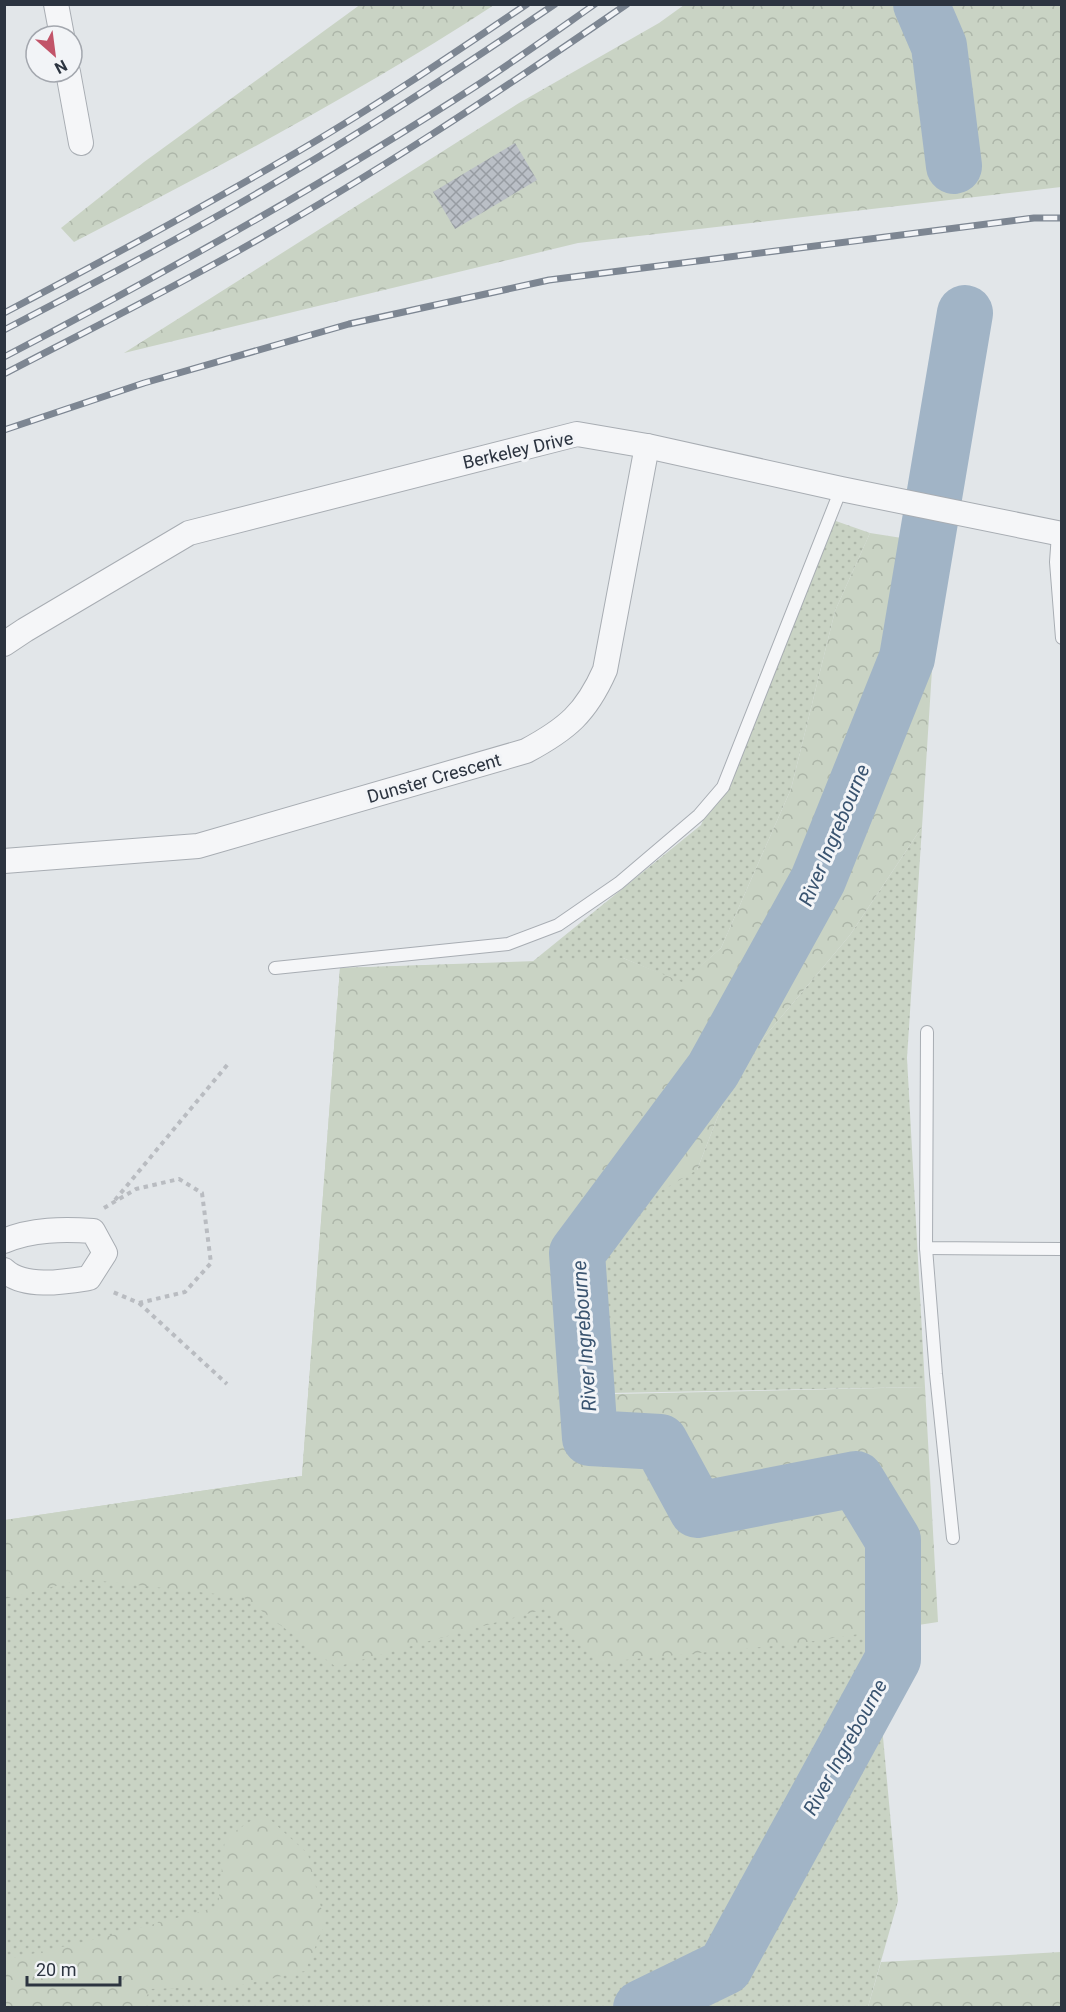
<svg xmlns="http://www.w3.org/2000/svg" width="1066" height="2012" font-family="Roboto,sans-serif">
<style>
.grass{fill:url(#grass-dots)}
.forest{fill:url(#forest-crowns)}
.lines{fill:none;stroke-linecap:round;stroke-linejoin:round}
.river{stroke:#a1b4c6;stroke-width:56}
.building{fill:url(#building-cross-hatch)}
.lane-casing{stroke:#a8adb3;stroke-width:14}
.street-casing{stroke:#a8adb3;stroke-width:26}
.path{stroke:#b9bcc1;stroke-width:4;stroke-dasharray:4.5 4.5;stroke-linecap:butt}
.lane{stroke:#f5f6f8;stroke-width:12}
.street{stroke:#f5f6f8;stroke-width:24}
.rail-casing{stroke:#7d8692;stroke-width:7}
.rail{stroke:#f2f4f7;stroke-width:4.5;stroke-dasharray:14;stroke-linecap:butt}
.labels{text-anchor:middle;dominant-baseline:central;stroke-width:6;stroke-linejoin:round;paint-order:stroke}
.street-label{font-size:18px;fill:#2c3440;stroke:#f2f4f7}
.water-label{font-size:20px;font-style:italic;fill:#3a5470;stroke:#f2f4f7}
</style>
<defs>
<pattern id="grass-dots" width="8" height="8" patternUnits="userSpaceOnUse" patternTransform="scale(1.5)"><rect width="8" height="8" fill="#c9d3c4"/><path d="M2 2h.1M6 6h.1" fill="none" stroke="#adb6a9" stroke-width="1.8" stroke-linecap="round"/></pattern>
<pattern id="forest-crowns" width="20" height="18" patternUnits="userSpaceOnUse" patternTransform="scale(1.5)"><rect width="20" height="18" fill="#c9d3c4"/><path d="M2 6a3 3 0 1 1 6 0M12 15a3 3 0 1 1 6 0" fill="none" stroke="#adb6a9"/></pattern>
<pattern id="building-cross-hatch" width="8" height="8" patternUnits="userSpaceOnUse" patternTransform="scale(1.5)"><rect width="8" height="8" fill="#babfc6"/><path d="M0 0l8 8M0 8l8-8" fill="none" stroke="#979ca2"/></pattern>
</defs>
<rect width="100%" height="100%" fill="#e2e6e9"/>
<path class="grass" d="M833,520l37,13 -35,78 -44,178 -70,159 -39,35 -59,-25 74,212 38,-98 115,-137 72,-108 -15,231 18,329 -366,7 309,179 30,328 -30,106 -863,1v-488l297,-44 38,-508 192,-6 169,-137 117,-277z"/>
<g class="forest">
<path d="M361,4l133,1c-135,88 -277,163 -420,237l-13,-14 83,-66z"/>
<path d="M684,5h377v182l-483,56 -454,110 395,-250 140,-80z"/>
<path d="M870,533l70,11 -18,283 -72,108 -115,137 -38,98 -83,48 -55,175 12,2 354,-8 13,235 -144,22 -191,18 -55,-54 -212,59 -93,-70 -160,-18 -78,20v-79l297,-44 38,-508 283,-10 59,24 39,-34 70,-159 44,-178z"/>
<path d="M263,1813l45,41 17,70 -20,47 -69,15 -86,3 -8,18h-137v-47l100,-23 113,-30 7,-69z"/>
<path d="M1061,1952v55h-193l13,-45z"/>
</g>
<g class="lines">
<g class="river">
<path d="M921,4l18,42 15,120"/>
<path d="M641,2008l84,-41 168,-308v-119l-37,-61 -159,31 -37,-68 -70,-4 -13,-185 136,-183 105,-190 89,-222 58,-345"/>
</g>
</g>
<path class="building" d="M515,143l22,37 -82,49 -22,-37z"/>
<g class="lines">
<defs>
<g id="lane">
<path d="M1058,534l-2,28 6,76"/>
<path d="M275,968l233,-24 50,-19 61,-42 80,-68 24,-28 118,-298"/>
<path d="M927,1032l-1,216 136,1"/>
<path d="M926,1248l10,126 17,164"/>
</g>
<g id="street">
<path d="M56,4l6,32"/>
<path d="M68,72l13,71"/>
<path d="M4,644l21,-14 164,-97 388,-99 70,12 194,43 221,45"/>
<path d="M4,861l194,-15 328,-95c41,-22 60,-38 79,-81l42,-224"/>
<path d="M4,1241c28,-12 60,-12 89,-10l12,22 -16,25c-25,4 -65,11 -85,-8"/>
</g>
</defs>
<use href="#lane" class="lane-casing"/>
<use href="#street" class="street-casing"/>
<g class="path">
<path d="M115,1200l113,-136"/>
<path d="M104,1208l32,-19 43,-10 23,14 9,70 -26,29 -46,11 -26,-11"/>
<path d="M139,1303l88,81"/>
</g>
<use href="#lane" class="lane"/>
<use href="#street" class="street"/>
<defs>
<g id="rail">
<path d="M4,313c95,-50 188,-100 281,-154 82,-47 162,-101 242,-155"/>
<path d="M4,330c98,-51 196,-102 291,-159 89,-53 175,-109 260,-167"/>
<path d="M4,357c161,-84 319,-172 472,-271 40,-26 79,-54 119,-82"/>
<path d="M4,374c75,-39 151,-77 225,-118 137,-76 269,-163 398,-252"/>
<path d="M4,430l140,-47 205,-59 200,-44 485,-62h28"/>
</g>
</defs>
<use href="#rail" class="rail-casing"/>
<use href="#rail" class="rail"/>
</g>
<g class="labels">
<g class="street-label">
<text transform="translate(518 450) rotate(-13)">Berkeley Drive</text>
<text transform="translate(434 778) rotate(-16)">Dunster Crescent</text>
</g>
<g class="water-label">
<text transform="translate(834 835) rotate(-67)">River Ingrebourne</text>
<text transform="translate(584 1336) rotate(-94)">River Ingrebourne</text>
<text transform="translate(845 1747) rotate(-61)">River Ingrebourne</text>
</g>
</g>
<rect width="1066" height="2012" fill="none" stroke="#2c3440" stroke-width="12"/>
<g transform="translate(54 54) rotate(152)"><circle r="28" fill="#f2f4f7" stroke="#a3a7ae" stroke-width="1.5"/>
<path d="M0-4.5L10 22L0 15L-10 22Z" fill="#c25469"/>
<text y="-9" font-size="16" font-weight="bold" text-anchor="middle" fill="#2c3440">N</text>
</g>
<path d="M27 1976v9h93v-9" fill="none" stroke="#2c3440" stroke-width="3"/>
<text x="36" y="1976" font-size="18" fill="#2c3440" stroke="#f2f4f7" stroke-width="4.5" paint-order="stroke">20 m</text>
</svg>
